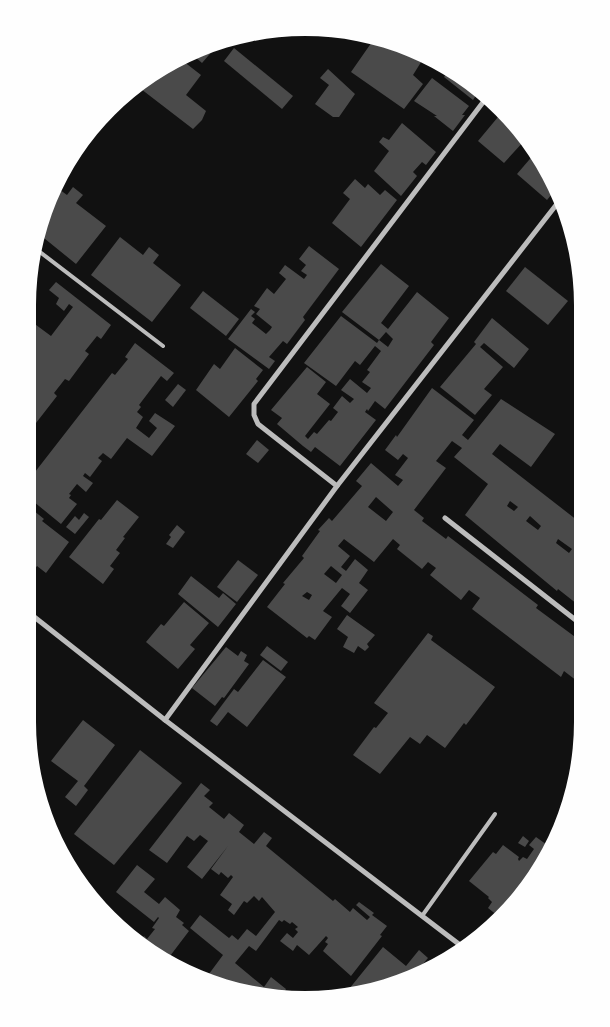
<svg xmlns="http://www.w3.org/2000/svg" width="610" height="1027" font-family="Poppins,sans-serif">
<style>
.building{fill:#4a4a4a;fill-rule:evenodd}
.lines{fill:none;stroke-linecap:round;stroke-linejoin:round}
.service{stroke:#bcbcbc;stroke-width:4}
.minor{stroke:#bcbcbc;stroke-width:5}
</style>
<rect width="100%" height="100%" fill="#111"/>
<g class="building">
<path d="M374,39l49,20 -10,16 10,9 -19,25 -53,-37z"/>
<path d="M215,48l-13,15 -8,-7 13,-5z"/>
<path d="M234,48l59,48 -11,13 -58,-48z"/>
<path d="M183,61l18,14 -15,20 20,16 -4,9 -9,9 -52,-40 11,-15z"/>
<path d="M328,69l27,25 -16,23h-6l-18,-13 14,-19 -9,-7z"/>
<path d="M449,70l10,4 20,17 -6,9 -29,-23z"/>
<path d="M432,78l37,28 -7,9h3l-12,16 -19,-15h3l-23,-15z"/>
<path d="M498,117l14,12 2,-3 11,14 -21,23 -26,-22z"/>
<path d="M402,123l34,29 -10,13 -4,-3 -9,10 4,4 -16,20 -27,-25 15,-20 -10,-9 4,-5 6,3z"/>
<path d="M535,153l10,13 11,23 -9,11 -30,-26z"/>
<path d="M355,179l10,9 3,-4 12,11 5,-5 12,10 -36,47 -29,-24 18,-24 -7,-6z"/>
<path d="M56,187l11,8 6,-8 10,8 -7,8 30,23 -30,38 -37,-30 3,-18z"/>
<path d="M566,213l2,3 2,11 -9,-8z"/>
<path d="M120,237l23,18 6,-8 10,8 -6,8 28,22 -29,37 -61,-47z"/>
<path d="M309,246l30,23 -36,48 2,3 -18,24 -4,-3 -14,16 6,4 -6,8 -41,-30 23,-30 4,3 -4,4 4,3 -3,4 14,11 4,-4 2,-3 -16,-13 4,-5 -6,-3 13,-18 7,6 12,-15 -7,-6 6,-8 19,14 3,-4 -6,-4 5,-6 -7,-6z"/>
<path d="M381,264l28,22 -28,37 7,6 29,-37 32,26 -18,24 3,3 -49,64 -10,-8 -7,10 -1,-2 -2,3 11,8 -36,46 -25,-19 -4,5 -8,-6 -26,-22 5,-6 -11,-8 36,-43 19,15 -9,12 13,10 -25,32 3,3 6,-7 3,2 12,-14 2,1 7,-9 -5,-4 9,-12 8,7 4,-4 -13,-9 9,-11 17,14 4,-5 -9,-6 8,-10 -3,-2 14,-19 -6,-5 -15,19 -5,-4 -19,25 -32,-23 37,-47 36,27 2,-3 9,7 5,-8 -7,-7 -7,8 -37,-28z"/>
<path d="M525,267l43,34 -20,24 -42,-34z"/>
<path d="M56,282l55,43 -10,14 -4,-3 -12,15 4,3 -20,27 -4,-2 -11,14 3,3 -21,27 -4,-3 -4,6v-60l2,-3 -2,-1v-13l5,-6 -5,-3v-21l23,17 22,-29 -4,-3 -5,7 -8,-7 3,-6 -10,-8z"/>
<path d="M203,291l36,28 -13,17 -36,-28z"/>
<path d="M492,318l37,31 -15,19 -30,-25 -4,4 23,20 -19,22 8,6 -17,20 -35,-28 36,-43 -2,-2z"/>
<path d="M135,343l39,30 -7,8 -6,-5 -22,29 2,2 -4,5 6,5 -7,11 13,10 8,-10 -8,-7 6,-8 20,13 -23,30 -25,-18 -16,21 -8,-6 -5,5 4,3 -12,16 -5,-4 -2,3 10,7 -7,9 -9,-8 -8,10 2,1 -2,3 8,6 -16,20 -33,-27v-16l84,-108 3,2 13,-16 -3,-2z"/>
<path d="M235,348l28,22 -7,9 2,2 -29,36 -33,-27 18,-26 6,5z"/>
<path d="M178,384l8,6 -13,17 -8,-7z"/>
<path d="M432,388l42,32 -12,15 6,5 33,-41 54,35 -24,33 -31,-23 -8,10 90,70v34l-8,9 8,6v35l-24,-19 -1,2 -92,-76 23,-31 -34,-27 8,-9 -10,-7 -16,20 10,7 -32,42 10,8 -2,3 24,18 2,-3 90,69 -2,3 46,34v32l-5,7 -13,-10 -3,6 -89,-68 8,-11 -11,-8 -8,10 -31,-25 6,-7 -8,-6 -6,7 -25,-20 3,-4 -7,-6 -19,23 -30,-23 -6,7 12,10 -9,11 5,4 9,-12 13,11 -9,13 9,7 -18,23 -9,-7 9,-12 -8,-6 -19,23 9,6 -17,23 -6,-4 -2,2 -40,-31 18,-23 -2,-1 21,-25 -2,-2 18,-25 -2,-1 11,-12 3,3 30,-35 -6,-5 15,-18 27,23 5,-6 -8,-5 13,-17 -5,-4 -5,6 -13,-10 11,-15 1,2zM376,497l17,15 -7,9 -18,-14zM510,501l8,6 -4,4 -7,-5zM530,516l11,10 -3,4 -12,-9zM558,539l14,10 -3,4 -13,-10zM331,566l11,9 -6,8 -12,-9zM307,592l5,3 -3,5 -7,-4z"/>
<path d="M257,440l12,10 -11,13 -12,-9z"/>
<path d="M117,500l22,17 -16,20 2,1 -9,12 4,3 -10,13 4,3 -11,15 -34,-27 30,-38 2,1z"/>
<path d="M28,506l16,13 -2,2 27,21 -23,31 -9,-7 -6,8 -3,-3z"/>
<path d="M84,513l5,4 -14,17 -9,-7 9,-11 4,4z"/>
<path d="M177,525l8,7 -12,16 -7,-4 5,-7 -2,-2z"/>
<path d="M238,560l20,15 -21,27 -20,-15z"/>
<path d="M191,576l28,22 4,-5 13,11 -18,23 -40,-33z"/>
<path d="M184,602l25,21 -19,22 5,4 -17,20 -32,-27 15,-18 3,2z"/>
<path d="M347,615l28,20 -8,9 2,3 -4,4 -7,-5 -4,7 -11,-6 5,-10 -11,-8z"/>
<path d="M428,633l5,3 -2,4 64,47 -29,38 -2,-2 -19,25 -18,-13 -7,9 -10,-7 -30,37 -27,-19 21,-28 2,1 12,-15 -14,-10z"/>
<path d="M267,646l21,16 -7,9 -21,-16z"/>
<path d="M226,647l12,9 3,-5 6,4 -3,6 5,3 -25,34 -2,-1 -7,9 -23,-18z"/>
<path d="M263,660l23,17 -39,50 -19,-15 -11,14 -7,-5 24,-32 4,3z"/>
<path d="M83,720l32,25 -31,41 4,4 -12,16 -11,-9 13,-16 -27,-20z"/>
<path d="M140,750l42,33 -68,82 -40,-31z"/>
<path d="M201,783l9,7 -6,6 9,7 -4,4 15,12 5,-6 15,12 -5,7 15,12 10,-12 8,6 -6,8 67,55 2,-2 15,13 3,-4 14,12 3,-3 -14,-12 3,-3 15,11 -2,2 15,11 -7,9 2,1 -31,40 -28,-25 5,-7 -3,-2 3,-4 -2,-2 -17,19 -12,-10 -4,6 -13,-10 7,-8 6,5 5,-6 -3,-3 3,-2 -6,-5 -2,2 -6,-4 -2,2 -3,-2 -23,31 -7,-5 -14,17 29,24 7,-10 15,12 -1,2 6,5 -58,-6 -27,-12 17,-23 -33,-27 10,-13 29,23 3,-3 6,5 9,-11 9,7 19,-24 -13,-15 -3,4 -5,-5 -7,7 -3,-2 -10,14 -6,-5 4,-6 -12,-9 13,-18 -2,-2 -3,3 -7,-6 -2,3 -8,-6 17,-23 -26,33 -15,-12 21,-26 -8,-6 -6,6 -7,-5 -20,27 -18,-13z"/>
<path d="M523,836l6,5 -4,6 -7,-4z"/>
<path d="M536,837l14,10 -6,13 -10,12 2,1 -38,43 -10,-8 4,-6 -4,-4 1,-1 -20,-16 24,-29 3,2 7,-9 16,12 -1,2 1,2 4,-4 4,2 7,-10 -5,-4z"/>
<path d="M137,865l18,14 -11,13 15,12 6,-7 15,13 -4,7 8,6 -2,2 7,6 -22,29 -16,-7 -12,-11 5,-6 3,3 8,-10 -3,-1 7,-10 -1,-1 -4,5 -38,-30z"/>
<path d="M383,947l23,19 13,-16 9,8 -17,20 -66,16z"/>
</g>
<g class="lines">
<g class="service">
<path d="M36,249l127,97"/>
<path d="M422,916l73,-102"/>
</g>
<g class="minor">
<path d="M337,486l-79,-62 -4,-9v-11l233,-307"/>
<path d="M445,518l137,107"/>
<path d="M28,612l137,108 299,228"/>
<path d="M165,720l172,-234 223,-286"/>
</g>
</g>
<path d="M0 0H610V1027H0ZM305 36H305A269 269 0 0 1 574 305V722A269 269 0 0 1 305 991H305A269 269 0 0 1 36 722V305A269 269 0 0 1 305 36Z" fill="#fefefe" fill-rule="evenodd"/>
</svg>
